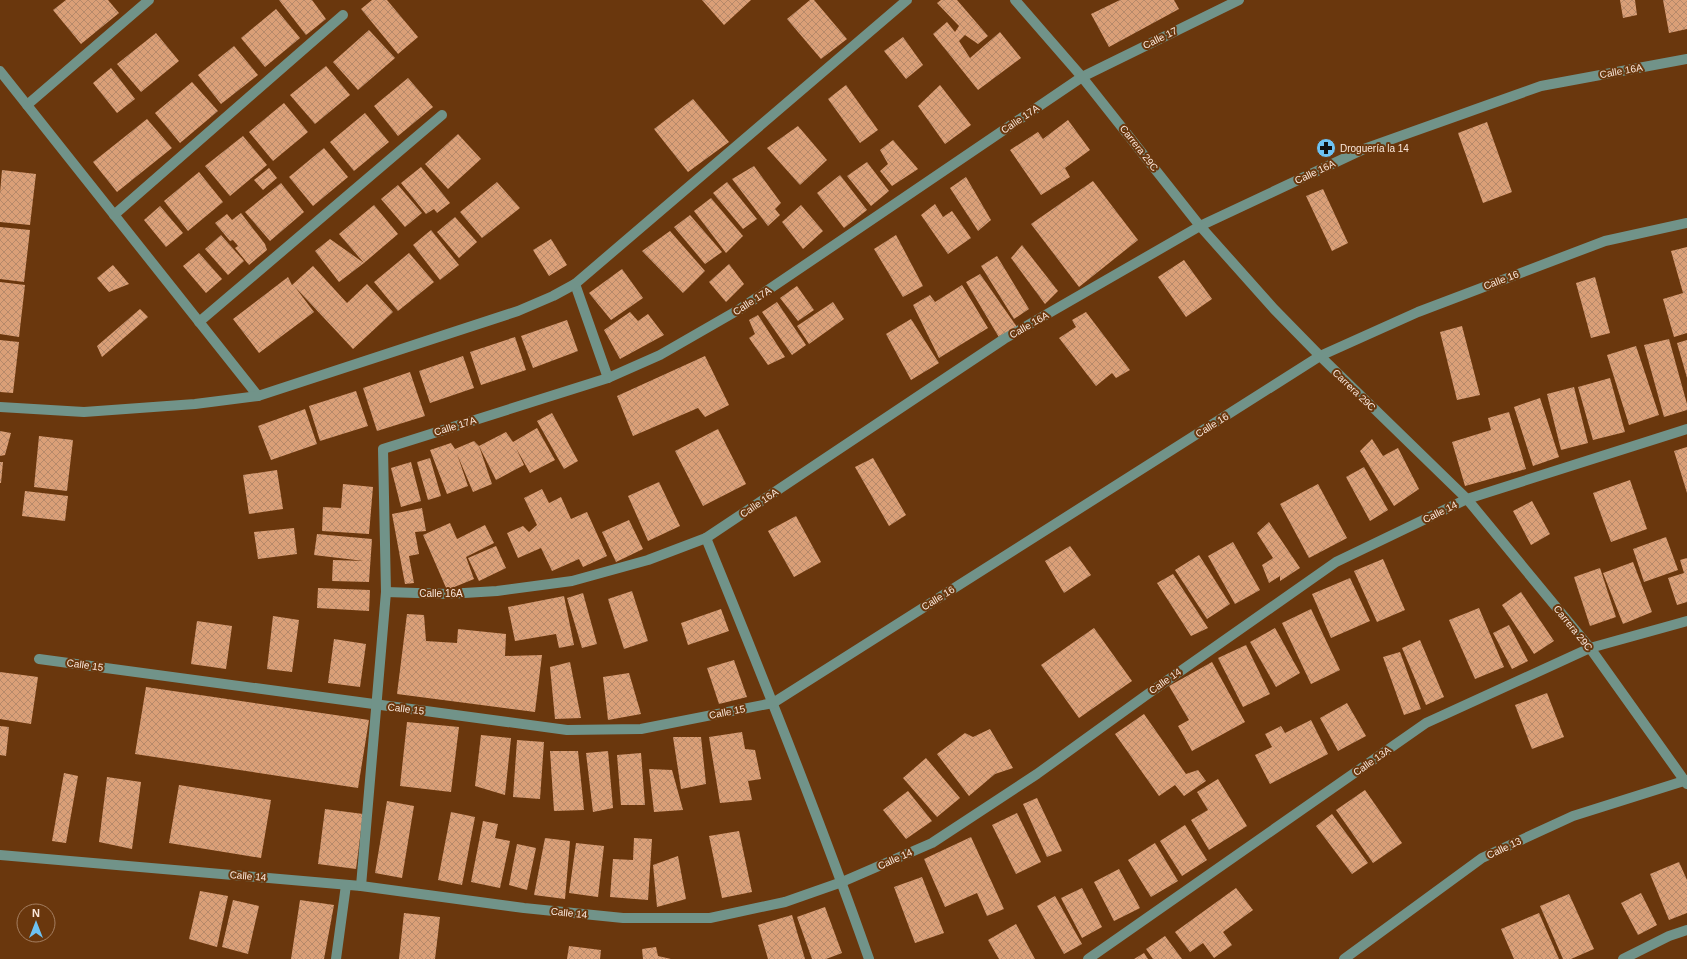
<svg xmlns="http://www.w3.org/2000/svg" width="1687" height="959" font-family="Helvetica,sans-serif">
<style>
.building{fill:url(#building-cross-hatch)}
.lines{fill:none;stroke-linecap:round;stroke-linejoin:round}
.minor{stroke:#719389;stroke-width:10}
.labels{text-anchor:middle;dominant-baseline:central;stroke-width:4;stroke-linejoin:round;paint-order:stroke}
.street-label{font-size:10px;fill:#fbe8dc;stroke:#6a370d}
.poi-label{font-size:10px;fill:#fbe8dc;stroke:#6a370d;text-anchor:start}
</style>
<defs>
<pattern id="building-cross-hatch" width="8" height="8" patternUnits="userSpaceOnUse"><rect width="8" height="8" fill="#da9f77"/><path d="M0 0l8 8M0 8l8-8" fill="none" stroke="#b6896a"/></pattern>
</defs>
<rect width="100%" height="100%" fill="#6a370d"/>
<g class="building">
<path d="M66,0h42l11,13 -38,31 -28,-34z"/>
<path d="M279,0h33l14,19 -20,16z"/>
<path d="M372,0h15l31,37 -20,17 -37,-45z"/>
<path d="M702,0h49l-27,25z"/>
<path d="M810,0h4l33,39 -26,20 -34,-40z"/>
<path d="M941,0h16l31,36 -10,8 -13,-9 -6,6 11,17 30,-26 21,26 -43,32 -45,-56 14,-12 8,10 4,-6 -22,-23z"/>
<path d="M1120,0h54l5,9 -70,38 -18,-33z"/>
<path d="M1620,0h15l2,15 -14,3z"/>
<path d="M1663,0h24v29l-18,4z"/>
<path d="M276,9l24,29 -35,29 -24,-29z"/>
<path d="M369,30l26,28 -37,32 -25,-28z"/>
<path d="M156,33l23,28 -38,31 -24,-28z"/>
<path d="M903,37l20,28 -17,14 -22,-28z"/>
<path d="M234,46l24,29 -37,29 -23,-29z"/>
<path d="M326,66l24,29 -35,29 -25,-29z"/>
<path d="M111,68l24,31 -18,14 -24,-30z"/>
<path d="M408,78l25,29 -35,29 -24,-30z"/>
<path d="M192,82l26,29 -38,32 -25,-30z"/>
<path d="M846,85l32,45 -18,13 -32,-44z"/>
<path d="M940,85l31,40 -26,19 -27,-38z"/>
<path d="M693,99l36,43 -41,30 -34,-43z"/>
<path d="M284,103l24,29 -35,29 -24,-29z"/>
<path d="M365,113l24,29 -35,29 -24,-29z"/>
<path d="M147,119l25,29 -55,44 -24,-30z"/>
<path d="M1068,120l22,30 -25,18 5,9 -29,18 -31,-45 28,-18 5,7z"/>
<path d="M1487,122l25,70 -29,11 -25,-70z"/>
<path d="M798,126l29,34 -27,25 -33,-37z"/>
<path d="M458,134l23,25 -33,30 -23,-25z"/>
<path d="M243,136l24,29 -37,31 -25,-30z"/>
<path d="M893,140l25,29 -26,17 -12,-15 8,-7 -8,-14z"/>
<path d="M324,148l24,29 -35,29 -24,-29z"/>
<path d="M867,162l22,29 -18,15 -24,-30z"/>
<path d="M754,166l27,37 -6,6 5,6 -12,11 -36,-47z"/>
<path d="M421,167l29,36 -13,10 -3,-4 -8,5 -25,-31z"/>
<path d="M269,168l8,10 -14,12 -9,-10z"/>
<path d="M2,170l34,4 -6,51 -30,-3v-29z"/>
<path d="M199,172l24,30 -35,29 -24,-30z"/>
<path d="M840,175l27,35 -23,18 -27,-35z"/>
<path d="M966,177l25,43 -13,11 -28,-43z"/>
<path d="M1093,181l45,59 -59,47 -48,-63z"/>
<path d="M497,182l23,26 -38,30 -22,-26z"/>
<path d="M727,182l30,37 -14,10 -30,-36z"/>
<path d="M281,183l23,29 -34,29 -25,-29z"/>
<path d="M398,185l24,28 -17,14 -24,-28z"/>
<path d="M1323,189l25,54 -16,8 -26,-55z"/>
<path d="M711,198l32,38 -17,17 -32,-42z"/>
<path d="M935,204l8,13 9,-6 19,27 -23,16 -27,-39z"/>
<path d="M374,205l24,29 -34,29 -25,19 -24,-31 15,-12 34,24 -25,-29z"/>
<path d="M801,205l22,26 -20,18 -21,-27z"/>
<path d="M160,206l23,27 -17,14 -22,-27z"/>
<path d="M241,213l24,31 2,6 -18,15 -14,-17 3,-2 -5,-6 -3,1 -15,-18 12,-9 5,6z"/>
<path d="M690,215l32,37 -17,12 -31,-37z"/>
<path d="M455,217l22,25 -18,16 -22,-26z"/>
<path d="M0,227l30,3 -6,52 -24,-3z"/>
<path d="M431,230l28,35 -19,15 -27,-35z"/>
<path d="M670,231l35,40 -22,22 -41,-42z"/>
<path d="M221,235l23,26 -16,14 -23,-26z"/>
<path d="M896,235l27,51 -20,11 -29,-48z"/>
<path d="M551,239l16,26 -18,11 -16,-26z"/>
<path d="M1022,245l36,46 -13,13 -34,-46z"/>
<path d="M1687,247v86l-13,4 -11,-38 20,-6 -12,-42z"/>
<path d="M199,253l23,26 -16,14 -23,-27z"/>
<path d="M409,253l25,29 -36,29 -24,-29z"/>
<path d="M997,256l32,53 -15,10 -33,-53z"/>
<path d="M1184,260l28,39 -26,18 -28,-40z"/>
<path d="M729,264l15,20 -18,18 -17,-20z"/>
<path d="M113,265l16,19 -20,8 -12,-14z"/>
<path d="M313,266l34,37 20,-19 26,28 -40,37 -58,-62 19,25 -55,41 -26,-34 55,-42 4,8z"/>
<path d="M622,269l21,29 -32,22 -22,-27z"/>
<path d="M980,274l37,53 -17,12 -34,-57z"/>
<path d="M1595,277l15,56 -19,5 -15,-55z"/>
<path d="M0,282l25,3 -6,52 -19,-3z"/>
<path d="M962,285l26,43 -49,30 -26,-53 17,-10 5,7z"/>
<path d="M797,286l17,24 -16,11 -18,-23z"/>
<path d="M777,302l29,43 -14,10 -30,-43z"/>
<path d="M833,302l11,17 -35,25 -12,-18z"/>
<path d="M140,309l8,8 -46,40 -5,-11z"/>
<path d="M630,312l8,9 10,-7 16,21 -44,24 -16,-29z"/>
<path d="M1086,312l44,58 -14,8 -4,-5 -16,13 -37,-48 17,-11 -4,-7z"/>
<path d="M758,315l27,42 -17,8 -19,-27 6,-4 -6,-14z"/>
<path d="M911,319l28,44 -28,17 -25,-46z"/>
<path d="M567,320l11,31 -45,17 -12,-32z"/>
<path d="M1462,326l18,69 -23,5 -17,-68z"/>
<path d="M515,337l11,33 -45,15 -11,-33z"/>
<path d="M1669,339l18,65v6l-23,7 -20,-72z"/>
<path d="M0,340l19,2 -6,51 -13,-1z"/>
<path d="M1687,340v38l-10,-35z"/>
<path d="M1636,346l23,69 -30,10 -22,-70z"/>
<path d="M463,356l11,32 -44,15 -11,-32z"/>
<path d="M705,356l24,49 -24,12 -7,-9 -65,28 -16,-40z"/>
<path d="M410,372l15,44 -48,15 -14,-43z"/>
<path d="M1610,378l15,54 -32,8 -15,-53z"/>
<path d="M1574,387l14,56 -27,7 -14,-56z"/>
<path d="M356,391l12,35 -48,15 -11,-35z"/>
<path d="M1540,398l19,59 -26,9 -19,-59z"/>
<path d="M305,409l12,35 -46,16 -13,-34z"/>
<path d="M1509,412l17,57 -61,17 -13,-44 39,-12 -3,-12z"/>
<path d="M552,413l26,48 -14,8 -27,-48z"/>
<path d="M537,428l18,32 -25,13 -14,-25 8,17 -28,15 -17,-34 13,38 -19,8 -16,-38 11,32 -21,8 -17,-44 21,-7 4,6 19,-8 5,5 27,-14 7,10z"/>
<path d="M718,429l28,55 -43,22 -28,-55z"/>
<path d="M0,431l11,2 -6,22 -5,1z"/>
<path d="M39,436l34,4 -6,51 -33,-4z"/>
<path d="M1372,439l11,17 15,-8 21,41 -25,17 -34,-55z"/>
<path d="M1687,447v46l-13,-42z"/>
<path d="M430,458l11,38 -13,4 -11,-38z"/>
<path d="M873,458l33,57 -17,11 -34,-59z"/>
<path d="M0,462h3l-2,21h-1z"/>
<path d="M411,462l10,39 -20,6 -10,-39z"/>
<path d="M1364,467l24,43 -18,11 -24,-44z"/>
<path d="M277,470l6,39 -34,5 -6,-39z"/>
<path d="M1630,480l17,49 -36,13 -18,-49z"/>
<path d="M659,482l21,44 -32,15 -20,-45z"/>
<path d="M343,484l30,3 -4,47 -47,-3 1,-24 18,1z"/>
<path d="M1318,484l29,54 -38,20 -29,-54z"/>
<path d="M542,489l7,14 12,-6 10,22 16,-7 20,44 -24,11 -4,-8 -27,12 -11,-23 -23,10 -11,-25 16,-7 6,6 8,-7 -13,-27z"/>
<path d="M25,491l43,5 -3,25 -43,-5z"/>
<path d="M1532,501l18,33 -19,11 -18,-34z"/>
<path d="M422,508l4,23 -11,1 4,22 -10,2 5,27 -9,1 -13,-70z"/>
<path d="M796,516l25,46 -27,15 -26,-46z"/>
<path d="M629,520l14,29 -27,13 -14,-30z"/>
<path d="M1269,522l31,46 -20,13v-5l-11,7 -7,-18 11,-7 -16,-25z"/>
<path d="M450,523l7,16 28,-14 9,18 -28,14 8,22 -27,11 -24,-55z"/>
<path d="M294,528l3,26 -39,5 -4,-27z"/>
<path d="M317,534l55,5 -3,43 -37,-1 1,-21 31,1 -50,-6z"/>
<path d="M1666,537l12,33 -34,12 -11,-33z"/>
<path d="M1233,542l27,48 -25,14 -27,-48z"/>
<path d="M496,546l10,22 -27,13 -11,-23z"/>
<path d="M1070,546l21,29 -27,18 -19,-32z"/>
<path d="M1199,555l31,49 -23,15 -32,-49z"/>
<path d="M1687,558v44l-10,3 -9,-27 16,-5 -4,-13z"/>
<path d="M1383,559l22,51 -28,12 -23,-51z"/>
<path d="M1633,562l19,50 -29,12 -20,-51z"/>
<path d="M1600,568l16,49 -26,9 -16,-49z"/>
<path d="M1173,574l35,54 -17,8 -34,-53z"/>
<path d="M1350,578l20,43 -39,17 -19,-44z"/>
<path d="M318,588l52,2 -1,21 -52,-3z"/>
<path d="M632,591l16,50 -24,8 -16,-50z"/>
<path d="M1521,592l33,49 -20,13 -32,-49z"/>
<path d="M583,593l14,51 -15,4 -15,-50z"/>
<path d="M564,596l10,49 -15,3 -3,-14 -41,7 -7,-34z"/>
<path d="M1479,608l25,59 -29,12 -26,-59z"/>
<path d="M721,609l8,22 -41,14 -7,-22z"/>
<path d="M1311,609l29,61 -29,14 -29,-61z"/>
<path d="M407,614l17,1 2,26 31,2 1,-14 48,5 -1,22 37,-1 -7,57 -138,-18z"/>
<path d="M273,616l26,4 -7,52 -25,-3z"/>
<path d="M197,621l35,5 -6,43 -35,-5z"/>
<path d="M1509,625l19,36 -16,8 -19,-36z"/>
<path d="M1094,628l38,53 -53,37 -38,-53z"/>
<path d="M1275,628l25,45 -24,14 -26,-45z"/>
<path d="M334,639l32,5 -6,43 -32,-4z"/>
<path d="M1420,640l24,57 -18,8 -24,-57z"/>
<path d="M1246,645l24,49 -27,13 -25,-49z"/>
<path d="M1400,652l21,57 -17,6 -21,-58z"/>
<path d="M734,660l13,37 -28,7 -12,-36z"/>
<path d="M570,662l11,56 -26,1 -5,-52z"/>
<path d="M1212,662l33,60 -53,29 -14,-25 11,-6 -20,-34z"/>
<path d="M0,672l38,5 -7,47 -31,-5z"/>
<path d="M629,673l12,41 -33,6 -5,-43z"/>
<path d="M146,687l223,33 -11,68 -223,-34z"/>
<path d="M1547,693l17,44 -32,12 -17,-44z"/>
<path d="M1347,703l19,33 -28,15 -18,-33z"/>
<path d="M1144,714l42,60 12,-4 8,11 -22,15 -9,-11 -16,11 -44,-62z"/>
<path d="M1311,720l17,34 -58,30 -15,-29 17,-8 -7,-13 16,-8 4,7z"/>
<path d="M407,722l52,5 -8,65 -51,-6z"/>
<path d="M0,726l9,1 -3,29 -6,-1z"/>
<path d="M990,729l23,39 -18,6 -26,22 -32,-42 28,-21 8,4z"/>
<path d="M742,732l3,17 10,1 6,29 -13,2 4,19 -32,3 -11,-66z"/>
<path d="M481,735l30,3 -6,57 -30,-9z"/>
<path d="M673,737h28l5,47 -25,5z"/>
<path d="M517,740l27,2 -4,57 -27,-2z"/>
<path d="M550,751h28l6,59 -30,1z"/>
<path d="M608,751l5,57 -20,4 -7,-59z"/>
<path d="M641,753l4,52h-24l-4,-50z"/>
<path d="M926,758l34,40 -23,19 -34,-39z"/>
<path d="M649,769l23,1 11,40 -29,2z"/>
<path d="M64,773l14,3 -12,67 -14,-2z"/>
<path d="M107,777l34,5 -9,67 -33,-7z"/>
<path d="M1218,779l29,47 -38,24 -18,-30 17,-10 -11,-18z"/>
<path d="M179,785l92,15 -10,58 -92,-15z"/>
<path d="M1365,790l37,53 -29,20 -37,-53z"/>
<path d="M908,791l24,30 -26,18 -23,-29z"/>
<path d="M1037,798l25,53 -15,6 -24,-53z"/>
<path d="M387,801l27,5 -12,72 -27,-5z"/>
<path d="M325,809l38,5 -7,55 -38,-5z"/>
<path d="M451,812l24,5 -13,68 -24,-5z"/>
<path d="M1017,813l24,49 -25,12 -24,-49z"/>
<path d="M1332,814l36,49 -16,11 -36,-48z"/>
<path d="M483,821l15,3 -3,14 15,3 -10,47 -29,-6z"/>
<path d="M1185,825l22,35 -25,16 -22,-35z"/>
<path d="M739,831l13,61 -30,6 -13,-62z"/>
<path d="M971,837l33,72 -17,7 -10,-23 -32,14 -21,-48z"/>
<path d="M545,838l25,3 -5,58 -31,-4z"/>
<path d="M634,838l18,1 -4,61 -38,-3 3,-38 20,1z"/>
<path d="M576,843l28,3 -6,51 -29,-4z"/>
<path d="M1155,843l23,38 -27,16 -23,-37z"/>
<path d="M517,844l19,4 -9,42 -18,-5z"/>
<path d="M678,856l8,43 -29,8 -4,-42z"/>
<path d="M1679,862l8,18v33l-18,7 -19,-46z"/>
<path d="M1119,869l21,39 -26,13 -20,-39z"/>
<path d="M922,877l22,56 -29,10 -21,-56z"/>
<path d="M1082,888l20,39 -20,11 -21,-40z"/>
<path d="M1236,888l17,22 -30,22 9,13 -18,13 -11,-15 -13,9 -15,-20z"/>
<path d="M200,891l28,5 -11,51 -28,-8z"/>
<path d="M1641,893l16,32 -19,10 -17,-32z"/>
<path d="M1569,894l25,55 -23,10h-8l-23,-53z"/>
<path d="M1055,896l27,48 -18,10 -27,-48z"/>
<path d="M233,900l26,6 -11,48 -26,-7z"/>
<path d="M300,900l34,5 -10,54h-33z"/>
<path d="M825,907l17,46 -16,6h-14l-15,-42z"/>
<path d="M404,913l36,4 -5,42h-36z"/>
<path d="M1539,913l20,46h-45l-13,-30z"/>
<path d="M792,915l13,44h-37l-10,-34z"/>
<path d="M1016,924l19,35h-36l-11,-19z"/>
<path d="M1165,936l17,23h-29l-7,-10z"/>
<path d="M569,946l32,4 -1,9h-33z"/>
<path d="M656,947l2,9 13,3h-28l-1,-10z"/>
<path d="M1144,953l4,6h-14z"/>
</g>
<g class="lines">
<g class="minor">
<path d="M1015,0l67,77 118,149 74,83 46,47 147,143 123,149 97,136"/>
<path d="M0,71l258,325"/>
<path d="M27,105l122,-105"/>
<path d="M114,215l229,-200"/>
<path d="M575,284l33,94"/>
<path d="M199,322l243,-207"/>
<path d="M0,407l84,5 111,-8 63,-8 260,-85 35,-15 22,-12 332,-284"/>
<path d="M706,538c57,139 113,279 163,421"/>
<path d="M386,592l62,2 49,-3 75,-10 76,-21 58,-22 298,-199 196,-113 164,-77 177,-63 146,-27"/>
<path d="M39,659l528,71 74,-1 132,-26 547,-347 98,-44 187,-71 82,-18"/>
<path d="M0,855l361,31 163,22 99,10h87l75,-16 57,-20 90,-39 105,-69 108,-78 191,-134 131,-63 220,-70"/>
<path d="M361,886l25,-294 -3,-143 225,-71 52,-23 80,-46 342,-232 157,-77"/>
<path d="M336,959l10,-74"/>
<path d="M1088,959l338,-236 164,-75 97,-27"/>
<path d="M1344,959l138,-101 91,-42 114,-36"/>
<path d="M1623,959l46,-23 18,-6"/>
</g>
</g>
<defs>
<symbol id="pharmacy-disc" viewBox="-11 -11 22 22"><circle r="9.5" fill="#6dc2f3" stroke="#6a370d"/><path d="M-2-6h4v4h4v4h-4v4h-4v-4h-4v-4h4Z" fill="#111"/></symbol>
</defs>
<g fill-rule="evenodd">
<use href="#pharmacy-disc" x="1315" y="137" width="22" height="22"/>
</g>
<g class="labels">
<g class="street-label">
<text transform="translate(1160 38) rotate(-26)">Calle 17</text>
<text transform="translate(1621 71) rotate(-10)">Calle 16A</text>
<text transform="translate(1020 119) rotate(-34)">Calle 17A</text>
<text transform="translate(1139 148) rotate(52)">Carrera 29C</text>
<text transform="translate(1315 172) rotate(-25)">Calle 16A</text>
<text transform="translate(1501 280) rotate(-21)">Calle 16</text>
<text transform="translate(752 301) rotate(-33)">Calle 17A</text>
<text transform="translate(1029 325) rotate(-30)">Calle 16A</text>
<text transform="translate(1354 390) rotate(44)">Carrera 29C</text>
<text transform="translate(1212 425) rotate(-32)">Calle 16</text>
<text transform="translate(455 426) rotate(-17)">Calle 17A</text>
<text transform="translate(759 503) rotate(-34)">Calle 16A</text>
<text transform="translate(1440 512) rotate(-26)">Calle 14</text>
<text x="441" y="593">Calle 16A</text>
<text transform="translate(938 598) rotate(-32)">Calle 16</text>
<text transform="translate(1573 628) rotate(51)">Carrera 29C</text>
<text transform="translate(85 665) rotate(8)">Calle 15</text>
<text transform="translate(1165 681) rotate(-35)">Calle 14</text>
<text transform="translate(406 709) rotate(7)">Calle 15</text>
<text transform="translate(727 712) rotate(-11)">Calle 15</text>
<text transform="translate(1372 761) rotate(-35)">Calle 13A</text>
<text transform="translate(1504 848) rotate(-25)">Calle 13</text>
<text transform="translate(895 859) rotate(-24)">Calle 14</text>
<text transform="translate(248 876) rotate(5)">Calle 14</text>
<text transform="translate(569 913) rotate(6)">Calle 14</text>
</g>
<g class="poi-label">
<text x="1340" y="148">Droguería la 14</text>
</g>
</g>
<g transform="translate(36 923)"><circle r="19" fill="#6a370d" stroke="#a47e60"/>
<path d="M0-3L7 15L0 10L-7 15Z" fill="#6dc2f3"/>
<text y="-6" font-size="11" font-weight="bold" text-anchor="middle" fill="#fbe8dc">N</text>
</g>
</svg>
